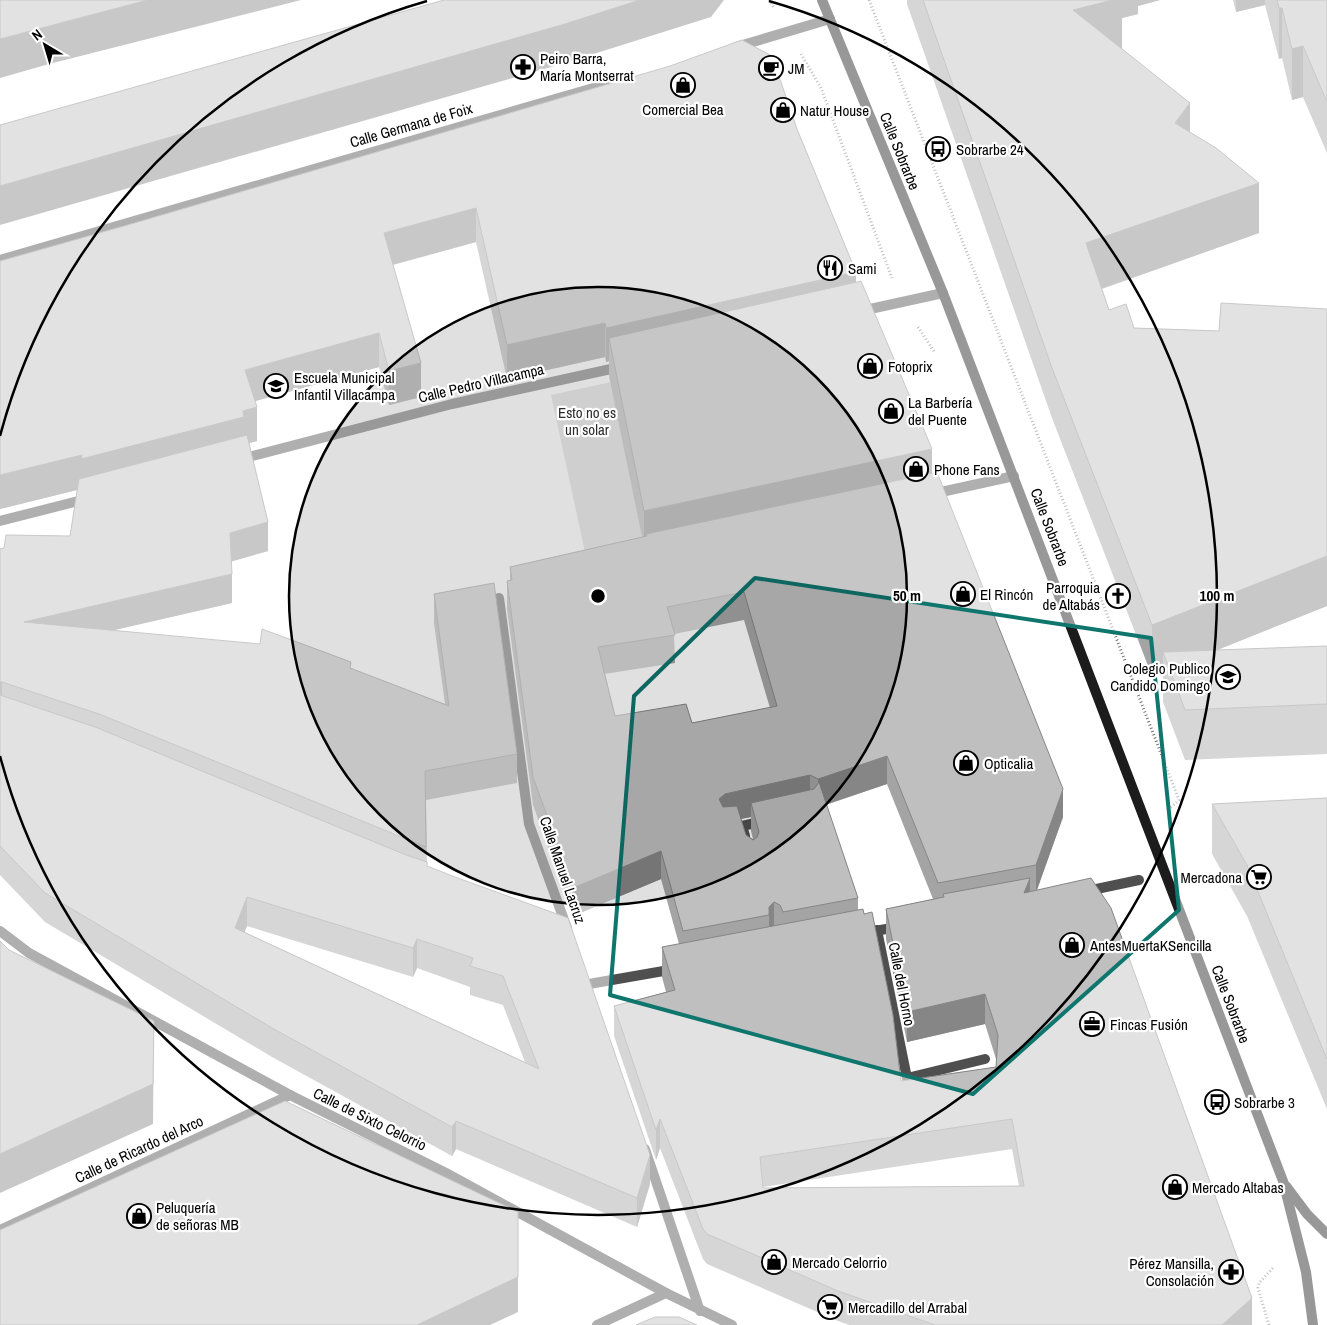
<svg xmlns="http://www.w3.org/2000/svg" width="1327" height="1325" font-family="'Archivo Narrow',sans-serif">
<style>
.green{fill:#d6d6d6}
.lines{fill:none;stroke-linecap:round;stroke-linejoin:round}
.path{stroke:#717171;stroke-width:3;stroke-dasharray:1 2.5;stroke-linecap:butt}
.street{stroke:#4f4f4f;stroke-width:10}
.secondary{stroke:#1c1c1c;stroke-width:10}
.wall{fill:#a4a4a4;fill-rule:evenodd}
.shaded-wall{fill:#868686}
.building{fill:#bfbfbf;stroke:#868686;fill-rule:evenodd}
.marked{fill:none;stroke:#0f766e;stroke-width:4;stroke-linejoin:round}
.ring{fill:none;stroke:#000;stroke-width:2.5}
.labels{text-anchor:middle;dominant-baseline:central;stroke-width:4.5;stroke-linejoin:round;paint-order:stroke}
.poi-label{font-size:15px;fill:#000;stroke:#fff;text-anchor:start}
.street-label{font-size:15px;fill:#000;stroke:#fff}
.park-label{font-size:15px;fill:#2d2d2d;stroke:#fff}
.centre{fill:#000;stroke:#fff;stroke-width:2.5}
.ring-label{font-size:15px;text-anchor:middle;font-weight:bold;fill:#000;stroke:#fff;stroke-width:4.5;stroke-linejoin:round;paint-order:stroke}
</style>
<rect width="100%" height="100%" fill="#fff"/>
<path class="green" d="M611,382l32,160 -58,10 -34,-157z"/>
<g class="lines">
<g class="path">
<path d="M769,0l5,8"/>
<path d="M869,0l310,800 -9,8"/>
<path d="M801,54l20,34 71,190"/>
<path d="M918,327l17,26"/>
<path d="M1269,1325l-11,-37 1,-5 15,-16"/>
</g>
<g class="street">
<path d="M736,47l94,-28"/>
<path d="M0,260l621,-180"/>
<path d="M861,311l82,-18"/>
<path d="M241,459l211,-55 168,-37"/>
<path d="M932,494l82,-18"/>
<path d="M0,521l86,-22"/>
<path d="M499,598l30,226 38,104"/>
<path d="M745,836l-3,-10 22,-5"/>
<path d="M1087,891l52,-11"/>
<path d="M877,930l30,148 78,-19"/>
<path d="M0,931l29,22 261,142 156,78 220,120 66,32"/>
<path d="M863,933l35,-6"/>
<path d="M589,984l86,-15"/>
<path d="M645,1149l55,162"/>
<path d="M0,1230l290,-135"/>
<path d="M597,1325l69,-32"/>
</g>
<g class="secondary">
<path d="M822,0l121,293 340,888 23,91 7,53"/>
<path d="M1286,1186l21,28 20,20"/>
</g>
</g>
<g class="wall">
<path d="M907,0h253l-22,6v8l-16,4v31l68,83 69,101 -157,56 7,21 25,18 85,3 108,-22v297l-110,44 110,-4v108l-142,6 -22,-58v-31l-11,5 -100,-258 -145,-414z"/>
<path d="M1233,0h94v153l-24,-56 -11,3 -10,-42 -3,1 -14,-54 -29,7z"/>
<path d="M797,129l59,153 76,191 131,344 -27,74 216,434h-403l-11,-4 -131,-57 -4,-5 -43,-111 -4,12 -42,-124v-30l52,-14 -4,-15v-30l17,-3 -18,-65 -88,37 -40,-111 -26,-196v-28h3v-14l132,-30 -33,-161v-15l-3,1 -1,-5 -98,22 -31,-137 -83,23 28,132 -32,8 -10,-38 -124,34 2,40 -8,2 19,108 -37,10 1,42 -119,27 238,39 94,35 -11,-81v-29l83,160v29l-91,17 1,66 223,318 -13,43 -181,-78 -4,7 -180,-99 -227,-135 -45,-47v-326l70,-13 7,-46 -77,19v-248zM744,620l26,88 -78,15 -77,-7 -11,-42 71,-11 -1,-29zM887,784l46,115 -47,10v30l21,103 78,-18 11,35v8l-95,14 -43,-171v-12l-32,-93zM751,817v14l2,8 -7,-4 -5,-16zM247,926l166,51 4,-9 53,19v8l33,10 22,57 -281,-130zM1012,1149l7,37 -256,2v-1z"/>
<path d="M1327,798v311l-80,-193 -35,-62v-50z"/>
</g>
<g class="shaded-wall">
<path d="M148,0h153l-252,64 -49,14v-39z"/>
<path d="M640,0h84l-13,17 -146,46 -565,162v-39z"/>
<path d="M1113,0h47l-22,6v8l-16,4v31l-49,-39z"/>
<path d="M1236,0h29v5l-29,7z"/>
<path d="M1279,8h3v50l-3,1z"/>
<path d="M1303,46v51l-11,3v-51z"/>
<path d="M1190,103v50l-15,-30z"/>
<path d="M1259,183v50l-173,61v-51z"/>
<path d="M476,208v34l-92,25v-34z"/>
<path d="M856,272v34l-247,32v23l-3,1v-34z"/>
<path d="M605,323v34l-98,22v-34z"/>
<path d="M379,333v34l-134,37v-34z"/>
<path d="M421,363v34l-32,8v-34z"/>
<path d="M257,407v34l-176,48 -81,20v-34z"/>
<path d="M932,449v38l-288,61v-37z"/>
<path d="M268,522v29l-38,11v-29z"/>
<path d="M1327,556v50l-157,63 -7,-17v19l-11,5v-51z"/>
<path d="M232,574v29l-208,48v-29z"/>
<path d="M0,682h2v28l-2,1z"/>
<path d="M887,756v28l-69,23v-28z"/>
<path d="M810,775v28h-59v14l-26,5 -6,-23 6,-5z"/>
<path d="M1063,789v28l-27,76v-28z"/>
<path d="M661,851v28l-88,37v-28z"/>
<path d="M1030,878v30l-6,-15z"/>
<path d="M247,897v29l-12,30v-28z"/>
<path d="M774,902v28l-5,4v-27z"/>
<path d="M417,939v29l-4,9v-29z"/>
<path d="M985,994v30l-78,18v-30z"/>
<path d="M154,1021l-1,103 -153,69v-39z"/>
<path d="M660,1119v29l-4,12v-30z"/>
<path d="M456,1121v28l-4,7v-29z"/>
<path d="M650,1155v29l-13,43v-29z"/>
<path d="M518,1212v100l-28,13h-73z"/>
<path d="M1252,1298v27h-30z"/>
</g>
<g class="building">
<path d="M0,0h148l-148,39z"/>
<path d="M444,0h196l-75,24 -565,162v-61z"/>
<path d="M923,0h190l-40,10 117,93 -15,20 41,25 43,35 -173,60 23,67 17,-6 8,24 85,3 2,-28 106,6v247l-175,69 -100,-257z"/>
<path d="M1277,0h50v102l-24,-56 -11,3 -10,-41h-3z"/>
<path d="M742,40l30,16 25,73 59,143 -250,56 -1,-5 -98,22 -31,-137 -92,25 37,130 -32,8 -10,-38 -134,37 12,37 -14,4 1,6 -163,42 1,-4 -82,20v-214l131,-37 539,-158z"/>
<path d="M861,281l71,168 -288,62 -35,-173z"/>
<path d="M247,435l21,87 -38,11 2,41 -208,48 236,22 2,-15 89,33 -1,6 99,38 -15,-112 60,-11 23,171 -92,17 1,76 -327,-133 -97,-32h-2v-133l4,-1 2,-13 64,1 9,-57z"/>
<path d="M937,472l126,317 -27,76 -98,18 -51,-127 -69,23 -8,-4 -85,19 -6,5 4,8 14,-1 9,29 7,5 4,-3 2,-5 -8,-29 63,-14 5,-7 39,116 -75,14 -3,-7 -6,-3 -5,5v8l-86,16 -22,-80 -88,37 -40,-111 -26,-196 5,-1 -2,-13 137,-31 -1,-2zM744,592l33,114 -85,17 -6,-19 -71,12 -17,-69 77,-12 -8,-28z"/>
<path d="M1327,646v58l-142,6 -22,-58z"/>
<path d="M0,695l95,32 311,128 21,7v4l28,11 113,41 82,237 -13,43 -181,-77 -4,6 -180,-99 -227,-135 -45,-47zM247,897l166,51 4,-9 56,19 -3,8 33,10 36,93 -304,-141z"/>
<path d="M1327,798v261l-80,-194 -35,-61z"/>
<path d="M1030,878l-6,15 67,-15 20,30 141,390 -30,27h-287l-97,-34 -131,-57 -4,-5 -43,-110 -4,11 -42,-124 61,-16 -13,-43 201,-38 1,5 8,-2 21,103 8,66 95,-14 2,-32 -13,-41 -78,18 -21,-103 58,-12 -1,-3zM1012,1119l12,67 -261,2 -3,-31z"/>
<path d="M0,941l9,9 145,71 -1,63 -153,70z"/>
<path d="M285,1101l233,111v65l-101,48h-417v-95z"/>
<path d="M655,1317h24l18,8h-61z"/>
</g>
<path d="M0 0H1327V1325H0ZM755,578l396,60 28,272 -206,184 -363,-99 24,-299z" fill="#fff" fill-opacity=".55" fill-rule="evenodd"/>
<path class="marked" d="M755,578l396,60 28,272 -206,184 -363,-99 24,-299z"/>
<circle cx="598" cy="596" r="309" fill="#000" fill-opacity=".12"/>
<g class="ring">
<circle cx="598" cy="596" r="309"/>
<path d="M0 436A619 619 0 0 1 427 1M769 1A619 619 0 1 1 0 756"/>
</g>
<defs>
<symbol id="pharmacy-ring" viewBox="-11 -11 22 22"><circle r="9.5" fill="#fff" stroke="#000" stroke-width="1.5"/><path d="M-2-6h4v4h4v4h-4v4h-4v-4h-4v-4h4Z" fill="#000"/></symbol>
<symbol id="cafe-ring" viewBox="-11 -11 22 22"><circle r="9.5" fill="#fff" stroke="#000" stroke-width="1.5"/><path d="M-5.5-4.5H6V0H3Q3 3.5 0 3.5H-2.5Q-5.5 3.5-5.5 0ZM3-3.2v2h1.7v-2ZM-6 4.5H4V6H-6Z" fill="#000"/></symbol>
<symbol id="shop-ring" viewBox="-11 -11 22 22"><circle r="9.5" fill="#fff" stroke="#000" stroke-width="1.5"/><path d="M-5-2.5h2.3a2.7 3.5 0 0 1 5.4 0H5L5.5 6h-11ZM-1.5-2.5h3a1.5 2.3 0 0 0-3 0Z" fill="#000"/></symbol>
<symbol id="bus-ring" viewBox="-11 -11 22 22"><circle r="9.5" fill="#fff" stroke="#000" stroke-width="1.5"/><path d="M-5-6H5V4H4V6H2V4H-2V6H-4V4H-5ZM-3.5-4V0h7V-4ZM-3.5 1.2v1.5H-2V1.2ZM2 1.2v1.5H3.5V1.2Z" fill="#000"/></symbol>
<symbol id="restaurant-ring" viewBox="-11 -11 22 22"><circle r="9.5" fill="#fff" stroke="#000" stroke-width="1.5"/><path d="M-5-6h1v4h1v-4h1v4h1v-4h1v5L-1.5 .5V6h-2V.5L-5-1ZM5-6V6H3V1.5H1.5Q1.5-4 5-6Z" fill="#000"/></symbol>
<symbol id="school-ring" viewBox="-11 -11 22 22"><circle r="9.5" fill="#fff" stroke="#000" stroke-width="1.5"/><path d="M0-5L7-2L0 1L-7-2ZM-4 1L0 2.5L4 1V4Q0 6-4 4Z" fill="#000"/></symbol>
<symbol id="church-ring" viewBox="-11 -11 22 22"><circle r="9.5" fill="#fff" stroke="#000" stroke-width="1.5"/><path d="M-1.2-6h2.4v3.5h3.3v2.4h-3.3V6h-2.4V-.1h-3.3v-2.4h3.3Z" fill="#000"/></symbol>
<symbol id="supermarket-ring" viewBox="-11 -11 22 22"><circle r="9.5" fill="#fff" stroke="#000" stroke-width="1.5"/><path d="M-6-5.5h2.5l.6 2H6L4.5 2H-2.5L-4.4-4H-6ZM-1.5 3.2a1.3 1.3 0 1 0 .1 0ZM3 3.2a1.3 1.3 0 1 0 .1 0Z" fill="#000"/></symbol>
<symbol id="office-ring" viewBox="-11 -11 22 22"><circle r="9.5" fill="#fff" stroke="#000" stroke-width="1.5"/><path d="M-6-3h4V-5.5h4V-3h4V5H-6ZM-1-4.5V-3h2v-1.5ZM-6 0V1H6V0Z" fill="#000"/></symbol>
</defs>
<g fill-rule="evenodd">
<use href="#pharmacy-ring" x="509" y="53" width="28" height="28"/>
<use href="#cafe-ring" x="757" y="54" width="28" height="28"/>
<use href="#shop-ring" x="669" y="71" width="28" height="28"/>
<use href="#shop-ring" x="769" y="96" width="28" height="28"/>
<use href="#bus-ring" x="924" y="135" width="28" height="28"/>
<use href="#restaurant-ring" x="816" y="254" width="28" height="28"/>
<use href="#shop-ring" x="856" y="352" width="28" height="28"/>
<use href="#school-ring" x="262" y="372" width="28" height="28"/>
<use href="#shop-ring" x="877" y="397" width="28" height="28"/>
<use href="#shop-ring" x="902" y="455" width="28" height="28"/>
<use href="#shop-ring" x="949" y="580" width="28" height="28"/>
<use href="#church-ring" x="1104" y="582" width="28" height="28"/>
<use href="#school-ring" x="1214" y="663" width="28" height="28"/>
<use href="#shop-ring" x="952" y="749" width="28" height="28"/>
<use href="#supermarket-ring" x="1245" y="863" width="28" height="28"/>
<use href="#shop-ring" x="1058" y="931" width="28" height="28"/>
<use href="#office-ring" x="1078" y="1010" width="28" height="28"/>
<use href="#bus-ring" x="1203" y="1088" width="28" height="28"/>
<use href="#shop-ring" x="1161" y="1173" width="28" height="28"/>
<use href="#shop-ring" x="125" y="1202" width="28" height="28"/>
<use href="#shop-ring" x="760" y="1248" width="28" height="28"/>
<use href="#pharmacy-ring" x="1217" y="1258" width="28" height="28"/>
<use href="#supermarket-ring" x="816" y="1293" width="28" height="28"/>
</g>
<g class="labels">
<g class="poi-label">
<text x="540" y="58">Peiro Barra,<tspan x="540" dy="17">María Montserrat</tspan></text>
<text x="788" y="68">JM</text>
<text x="683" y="109" text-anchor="middle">Comercial Bea</text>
<text x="800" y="110">Natur House</text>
<text x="956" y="149">Sobrarbe 24</text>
<text x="848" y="268">Sami</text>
<text x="888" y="366">Fotoprix</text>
<text x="294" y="377">Escuela Municipal<tspan x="294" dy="17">Infantil Villacampa</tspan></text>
<text x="908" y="402">La Barbería<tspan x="908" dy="17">del Puente</tspan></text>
<text x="934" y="469">Phone Fans</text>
<text x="1100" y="587" text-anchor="end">Parroquia<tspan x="1100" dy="17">de Altabás</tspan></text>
<text x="980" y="594">El Rincón</text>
<text x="1210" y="668" text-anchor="end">Colegio Publico<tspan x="1210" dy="17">Candido Domingo</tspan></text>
<text x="984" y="763">Opticalia</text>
<text x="1242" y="877" text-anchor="end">Mercadona</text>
<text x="1090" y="945">AntesMuertaKSencilla</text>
<text x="1110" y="1024">Fincas Fusión</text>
<text x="1234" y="1102">Sobrarbe 3</text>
<text x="1192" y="1187">Mercado Altabas</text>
<text x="156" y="1207">Peluquería<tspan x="156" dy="17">de señoras MB</tspan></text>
<text x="792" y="1262">Mercado Celorrio</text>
<text x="1214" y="1263" text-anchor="end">Pérez Mansilla,<tspan x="1214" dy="17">Consolación</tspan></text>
<text x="848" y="1307">Mercadillo del Arrabal</text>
</g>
<g class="street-label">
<text transform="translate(411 125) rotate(-16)">Calle Germana de Foix</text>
<text transform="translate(900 151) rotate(68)">Calle Sobrarbe</text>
<text transform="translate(481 383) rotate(-13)">Calle Pedro Villacampa</text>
<text transform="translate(1050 527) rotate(69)">Calle Sobrarbe</text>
<text transform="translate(563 870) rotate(71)">Calle Manuel Lacruz</text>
<text transform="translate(902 984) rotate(79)">Calle del Horno</text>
<text transform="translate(1231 1004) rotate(69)">Calle Sobrarbe</text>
<text transform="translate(370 1119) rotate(26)">Calle de Sixto Celorrio</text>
<text transform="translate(139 1149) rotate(-25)">Calle de Ricardo del Arco</text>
</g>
<g class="park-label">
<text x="587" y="412">Esto no es<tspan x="587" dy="17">un solar</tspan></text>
</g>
</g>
<circle cx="598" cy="596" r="8" class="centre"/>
<g class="ring-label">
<text x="907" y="601">50 m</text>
<text x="1217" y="601">100 m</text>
</g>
<g transform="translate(45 45) rotate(322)" stroke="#ffffff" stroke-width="4" paint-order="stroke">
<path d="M0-4L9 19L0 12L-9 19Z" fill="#000000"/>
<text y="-8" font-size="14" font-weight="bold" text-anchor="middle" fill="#000000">N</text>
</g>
</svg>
